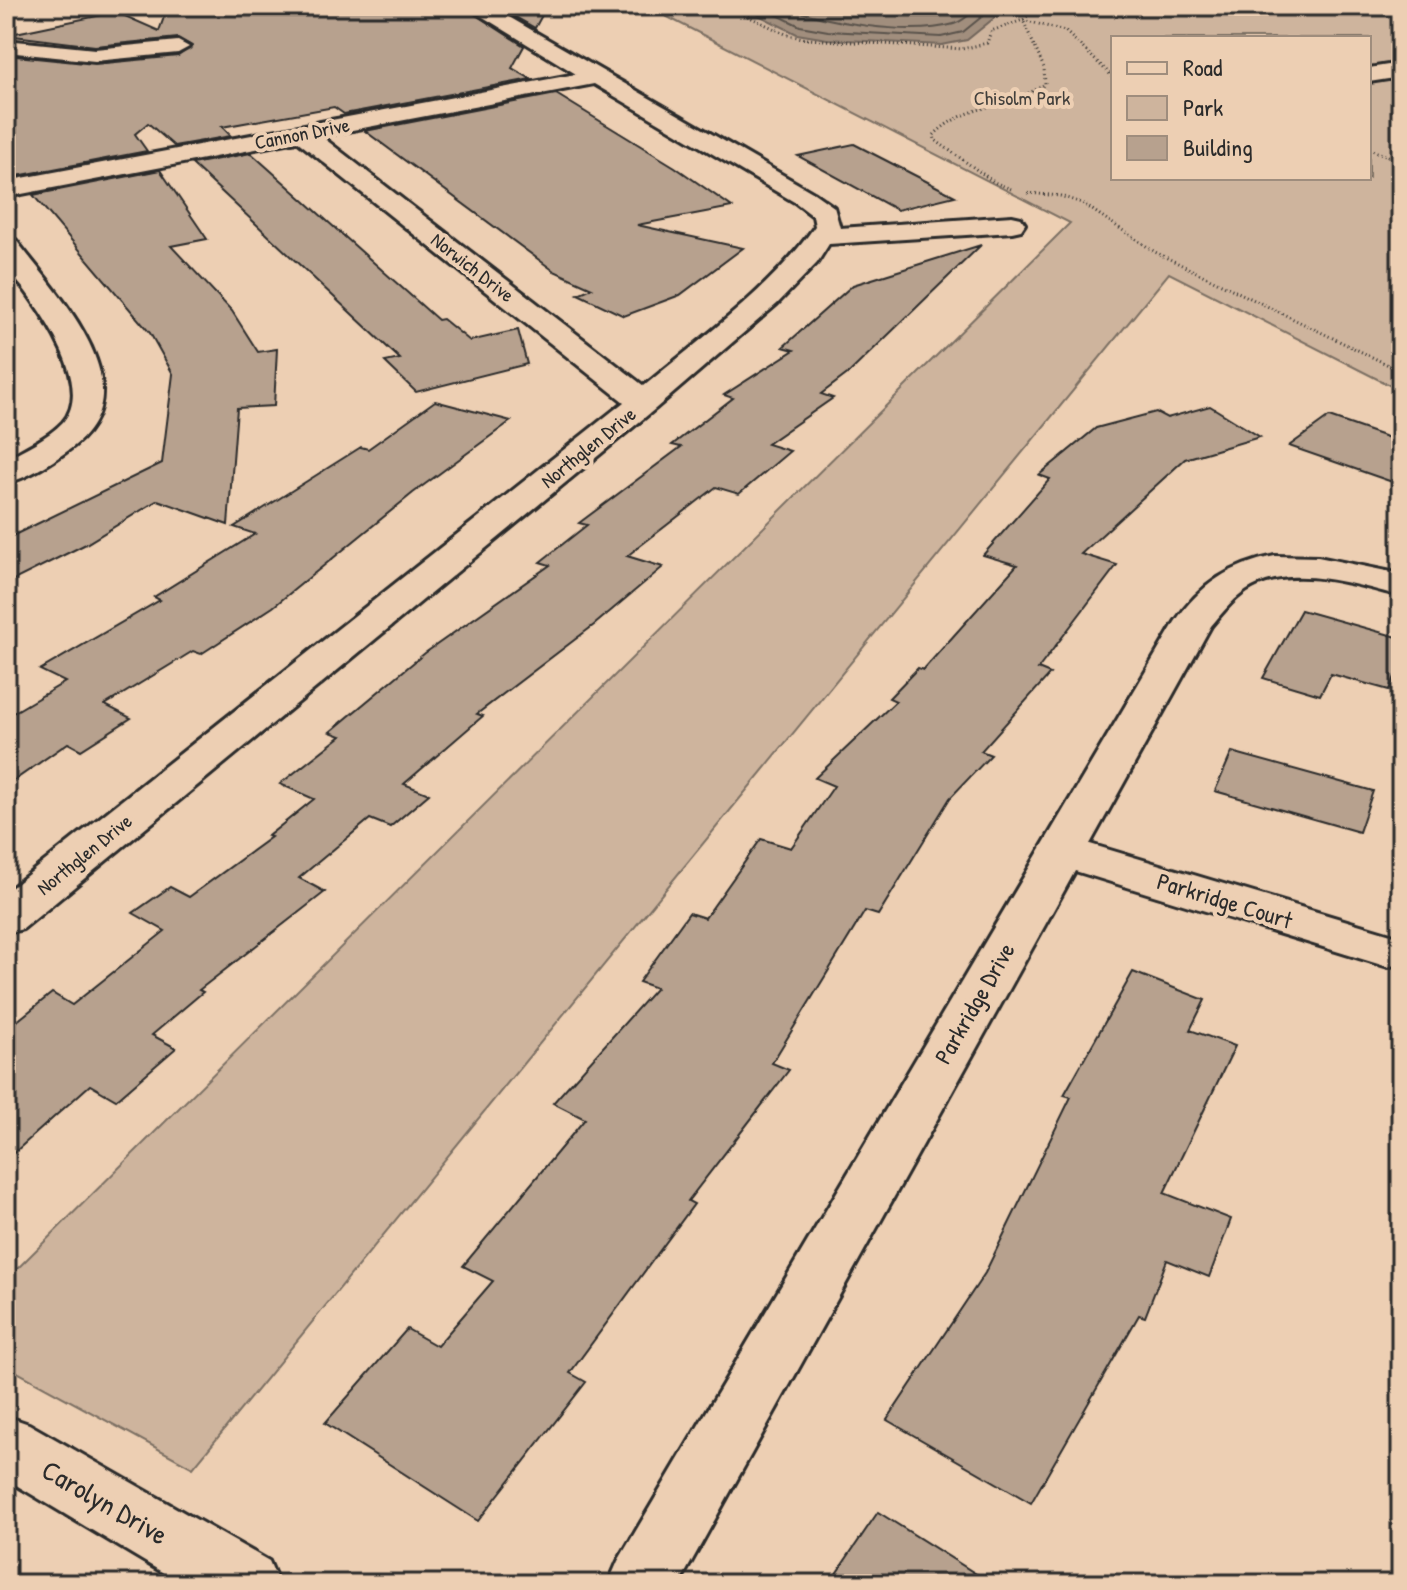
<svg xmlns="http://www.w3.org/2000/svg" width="1407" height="1590" font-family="'Patrick Hand',sans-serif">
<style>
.green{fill:#ceb49d;stroke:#7c7064;stroke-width:2;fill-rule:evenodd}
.water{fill:#a18e7d;stroke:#72665c;stroke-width:2}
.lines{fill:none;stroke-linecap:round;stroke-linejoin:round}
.shore{stroke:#5a534c;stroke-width:2}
.building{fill:#b7a18e;stroke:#2b2b2b;stroke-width:2}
.minor-casing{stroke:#2b2b2b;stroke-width:6}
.path{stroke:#2b2b2b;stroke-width:3;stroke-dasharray:1 3;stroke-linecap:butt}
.minor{fill:#edcfb3;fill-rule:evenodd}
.labels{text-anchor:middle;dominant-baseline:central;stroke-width:8;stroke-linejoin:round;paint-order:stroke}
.far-park-label{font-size:20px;fill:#43403c;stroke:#edcfb3}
.far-street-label{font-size:20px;fill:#2b2b2b;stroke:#edcfb3}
.street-label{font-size:24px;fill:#2b2b2b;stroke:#edcfb3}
.near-street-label{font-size:28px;fill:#2b2b2b;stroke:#edcfb3}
</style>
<rect width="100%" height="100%" fill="#edcfb3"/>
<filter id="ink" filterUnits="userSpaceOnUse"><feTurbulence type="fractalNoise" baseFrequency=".0125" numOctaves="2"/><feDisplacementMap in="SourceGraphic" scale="16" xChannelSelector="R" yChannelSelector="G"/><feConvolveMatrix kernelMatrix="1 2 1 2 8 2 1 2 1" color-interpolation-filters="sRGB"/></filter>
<g filter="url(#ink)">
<path class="green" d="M646,6h755v385l-232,-118 -976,1195 -187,-102v-86l1064,-1057zM1113,38h256v140h-256z"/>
<path class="water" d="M740,6h269l-42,34 -25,5 -115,-6 -30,-5z"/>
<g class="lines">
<g class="shore">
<path d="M759,6l41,20 28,5 113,6 22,-5 32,-26"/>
<path d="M782,6c45,16 125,31 172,18 10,-3 17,-11 25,-18"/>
<path d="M813,6l126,9 21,-9"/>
</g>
</g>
<g class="building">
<path d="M168,6h294l62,40 -12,22 19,11 -187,35 -10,-7 -112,20 9,9 -57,10 -26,-23 -13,11 12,17 -130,25 -11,-13v-108l89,9 83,-8 14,-10 -14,-8 -83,8 -89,-11 110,-23 43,19z"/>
<path d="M496,6h51l-12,22z"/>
<path d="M556,94l119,73 57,40 -95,18 106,23 -63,47 -56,21 -46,-22 14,-6 -38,-17 -189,-140z"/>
<path d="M854,144l101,52 -58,14 -99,-54z"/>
<path d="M251,153l187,167 5,-1 27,22 48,-11 9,34 -111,28 -31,-30 15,-3 -208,-195z"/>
<path d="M160,170l47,69 -36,7 61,65 26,41 19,-3 -3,57 -37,2 -9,117 -70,-25 -72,44 -80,40v-45l156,-76 11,-89 -23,-41 -117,-138z"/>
<path d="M981,245l-131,127 -29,22 12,4 -66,46 23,7 -51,43 -23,-7 -89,69 36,11 -69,58 -117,89 6,2 -79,68 25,10 -39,33 -20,-8 -71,59 26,14 -126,98 4,2 -51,43 24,13 -60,52 -26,-15 -84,75v-130l46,-37 20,12 93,-74 -32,-18 37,-26 19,10 82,-60 -3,-1 46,-37 -34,-15 61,-48 -11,-4 95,-79 125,-88 -10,-3 47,-37 -8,-2 102,-76 -9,-2 61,-47 -9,-3 70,-45 -11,-3 70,-62z"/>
<path d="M435,401l76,20 -98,72 -140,114 -72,47 -8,-3 -88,54 26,13 -50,32 -13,-7 -62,43v-69l59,-35 -25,-12 120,-70 -6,-3 101,-63 -21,-7 127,-80 7,2z"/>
<path d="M1210,406l50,31 -75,22 -104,95 36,11 -79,104 12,5 -69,77 10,4 -41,43 -72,117 -13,-4 -93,152 17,7 -101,131 6,3 -124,169 16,9 -108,139 -153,-98 82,-94 30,17 56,-65 -30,-15 122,-147 -32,-16 103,-115 -17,-6 50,-69 16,5 56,-79 30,9 43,-62 -19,-8 81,-77 -7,-3 29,-30 5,2 94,-105 -34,-10 67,-76 -11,-4 57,-47 60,-16 11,6z"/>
<path d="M1329,417l72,25v43l-112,-39z"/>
<path d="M1301,610l100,28v26l-12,26 -58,-16 -11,21 -57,-17z"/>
<path d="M1232,752l141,39 -14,41 -144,-41z"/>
<path d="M1133,972l72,28 -15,30 45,16 -71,147 67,26 -22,58 -42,-17 -22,57 -6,-2 -108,188 -144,-83 98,-147 86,-176 -7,-2z"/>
<path d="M878,1512l114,72h-163z"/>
</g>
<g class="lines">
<defs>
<g id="minor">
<path d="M465,6h25l324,187 20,14 6,21 172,-12 9,2 4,6 -4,6 -9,2 -183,12 -12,19 -40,41 -122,105 -632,520 -17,4v-41l618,-490 -327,-261 -291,56v-16l570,-107zM594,84l202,119 17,13 2,10c-45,64 -112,111 -171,160l-323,-250z"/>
<path d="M6,40l89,9 83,-8 11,6 -11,6 -83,8 -89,-9z"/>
<path d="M1401,63v14l-32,5v-14z"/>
<path d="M6,238l10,2c43,57 138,152 50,212 -18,13 -39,26 -60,31v-24c19,-11 42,-21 57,-37 30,-34 -16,-101 -36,-129 -6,-9 -19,-20 -21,-30 -1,-8 0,-17 0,-25z"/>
<path d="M1275,556l43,1 83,17v22c-44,-11 -106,-32 -149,-9 -17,9 -29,25 -41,39l-121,218 311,93v26l-13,4 -313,-96 -396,713h-71l10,-23 557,-939c26,-38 55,-57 100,-66z"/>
<path d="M6,1416l23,8 240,137 10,23h-97l-176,-105z"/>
</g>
</defs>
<use href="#minor" class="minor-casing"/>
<g class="path">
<path d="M726,6l62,29 19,4 155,10 25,-6 4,-12 32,-11 16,-14"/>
<path d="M1369,149l32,12"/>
<path d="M1011,189l-17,-7 -59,-42 -1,-5c30,-31 76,-27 111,-51l-1,-16 -21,-48 42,11 48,46"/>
<path d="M1028,193l32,3 22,7 73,49 246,119"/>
</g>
<use href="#minor" class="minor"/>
</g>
</g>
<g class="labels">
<g class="far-park-label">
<text x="1022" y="97">Chisolm Park</text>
</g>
<g class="far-street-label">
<text transform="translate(302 133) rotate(-11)">Cannon Drive</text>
<text transform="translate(473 267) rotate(38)">Norwich Drive</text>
<text transform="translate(588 447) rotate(-39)">Northglen Drive</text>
<text transform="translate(84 854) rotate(-39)">Northglen Drive</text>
</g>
<g class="street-label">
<text transform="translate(1225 900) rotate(17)">Parkridge Court</text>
<text transform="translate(974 1003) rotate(-60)">Parkridge Drive</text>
</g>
<g class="near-street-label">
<text transform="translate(105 1502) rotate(30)">Carolyn Drive</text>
</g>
</g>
<rect width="1407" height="1590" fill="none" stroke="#edcfb3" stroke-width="32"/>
<rect x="16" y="16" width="1375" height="1558" fill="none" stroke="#2b2b2b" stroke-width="3" filter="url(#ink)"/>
<rect x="1111" y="36" width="260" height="144" fill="#edcfb3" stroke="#9f8d7d" stroke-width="2"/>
<rect x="1127" y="62" width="40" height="12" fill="#edcfb3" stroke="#9f8d7d" stroke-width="2"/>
<text x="1183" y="76" font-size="24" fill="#2b2b2b">Road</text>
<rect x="1127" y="96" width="40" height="24" fill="#ceb49d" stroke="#9f8d7d" stroke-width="2"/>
<text x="1183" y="116" font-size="24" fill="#2b2b2b">Park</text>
<rect x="1127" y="136" width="40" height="24" fill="#b7a18e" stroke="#9f8d7d" stroke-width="2"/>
<text x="1183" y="156" font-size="24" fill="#2b2b2b">Building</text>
</svg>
